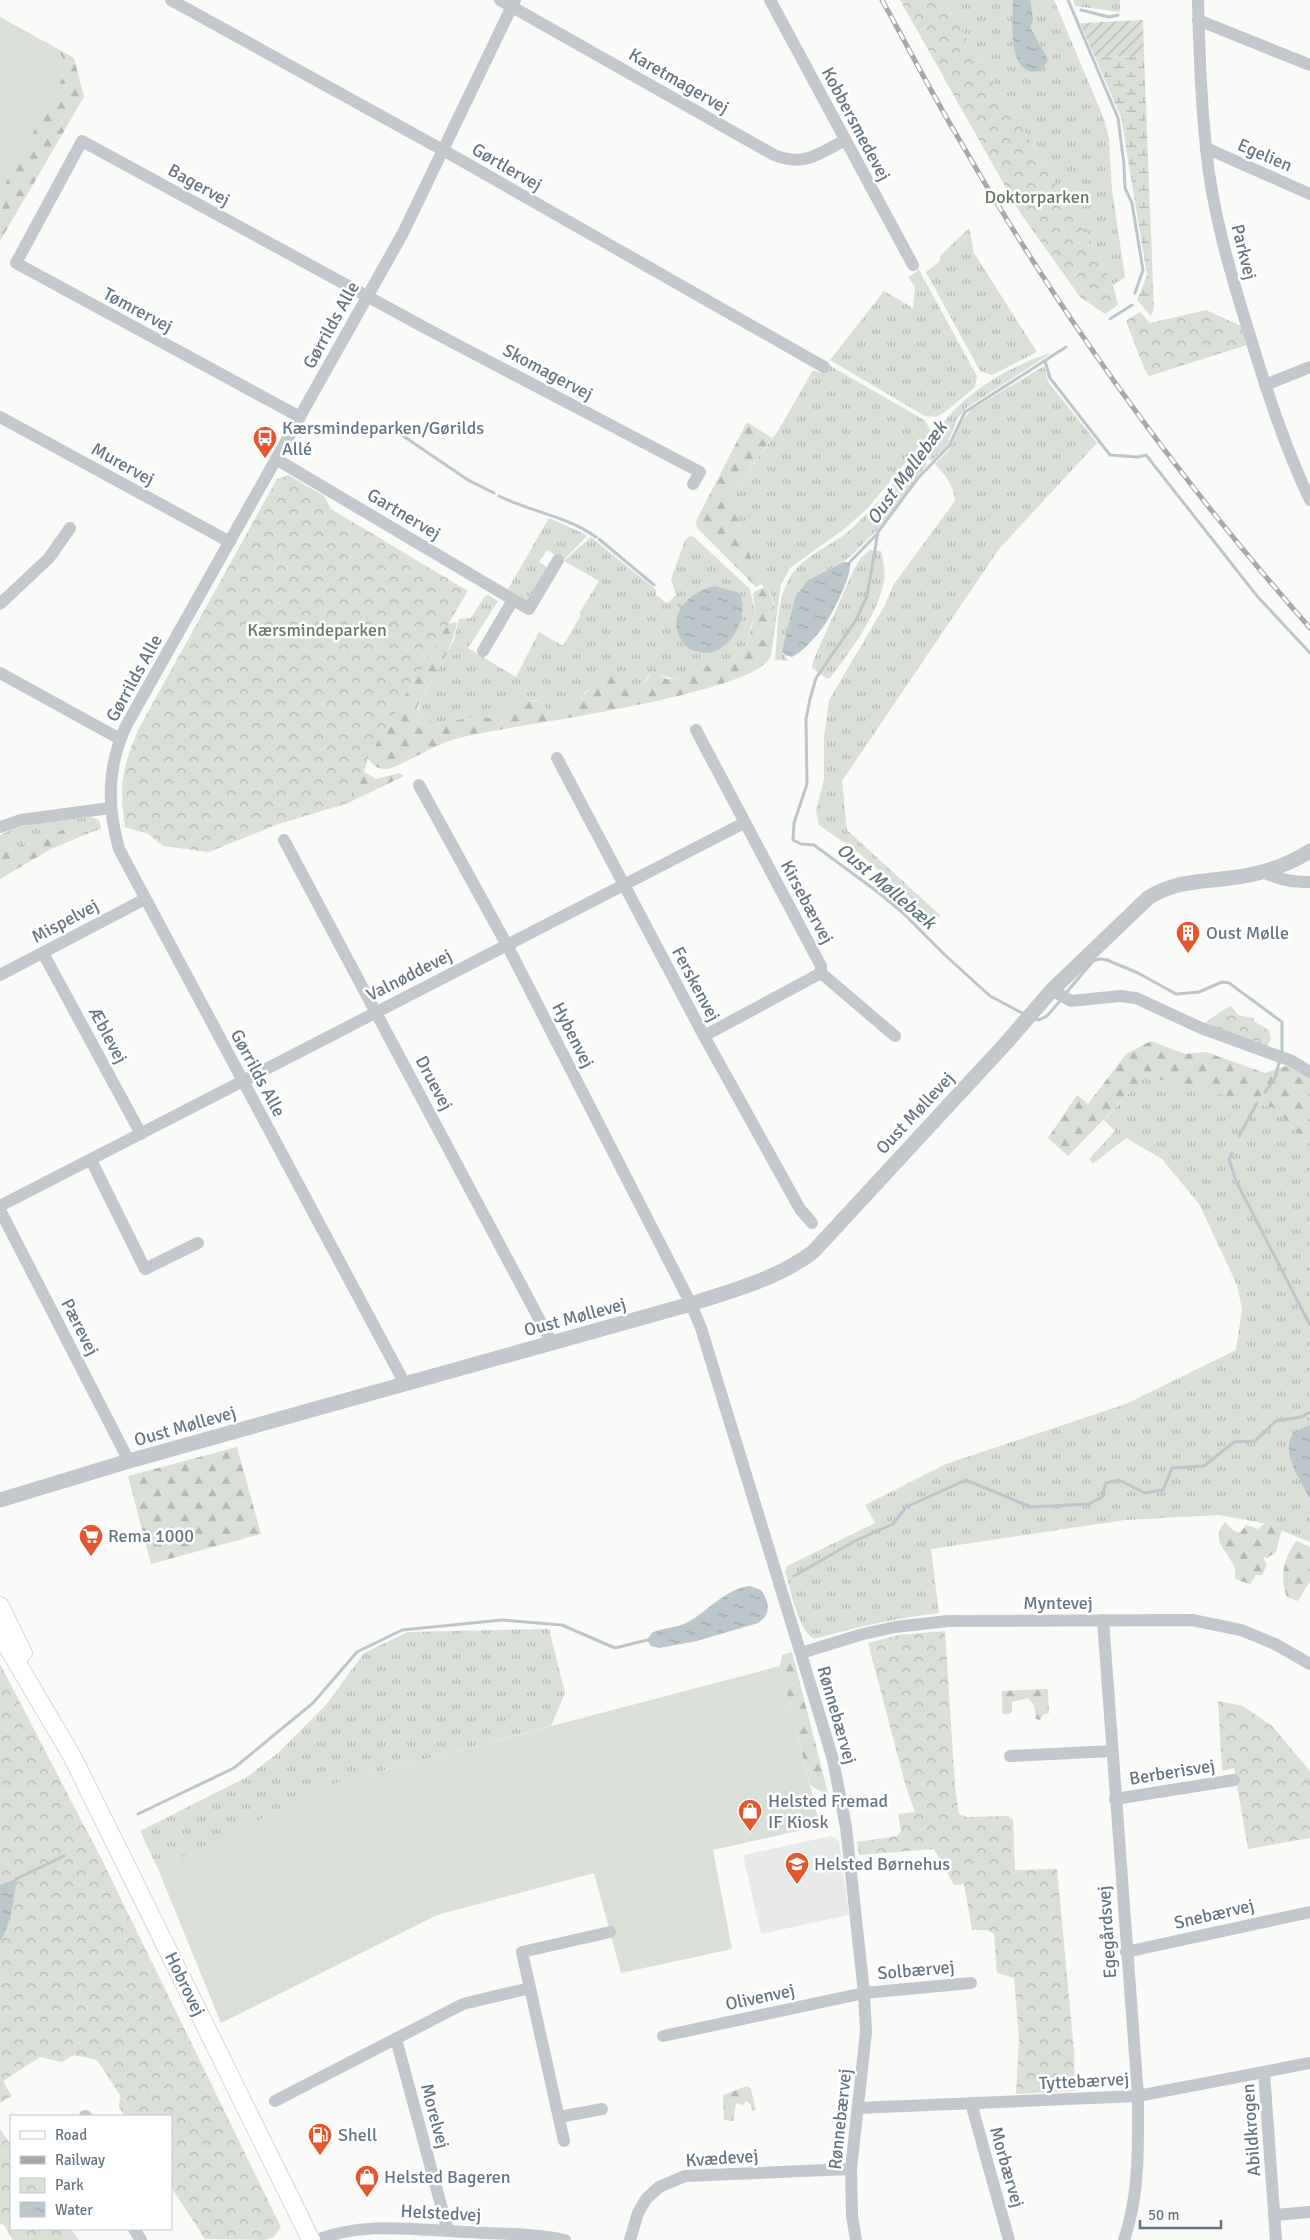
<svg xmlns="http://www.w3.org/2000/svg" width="1310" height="2240" font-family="Signika,sans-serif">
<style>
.built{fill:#e8e9e9}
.grass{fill:url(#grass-tufts)}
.forest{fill:url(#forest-firs)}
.wetland{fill:url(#wetland-marsh)}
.park{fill:url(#park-crowns)}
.garden{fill:url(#garden-furrows)}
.pitch{fill:#dadfd7}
.water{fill:url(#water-ripples)}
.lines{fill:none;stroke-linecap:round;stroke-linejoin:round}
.stream{stroke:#bbc7cb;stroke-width:3}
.secondary-casing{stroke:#b3babf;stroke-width:19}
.minor{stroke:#c3c8cc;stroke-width:12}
.tertiary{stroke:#c3c8cc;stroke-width:15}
.secondary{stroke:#fff;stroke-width:18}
.rail-casing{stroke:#a2aab0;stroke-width:5}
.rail{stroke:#fff;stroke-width:3;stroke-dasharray:9;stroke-linecap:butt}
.labels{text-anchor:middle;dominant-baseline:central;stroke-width:5;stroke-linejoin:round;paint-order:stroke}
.street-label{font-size:18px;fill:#657683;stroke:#fff}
.park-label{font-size:18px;fill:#687a64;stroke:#fff}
.poi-label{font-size:18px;fill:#657683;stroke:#fff;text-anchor:start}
.water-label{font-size:19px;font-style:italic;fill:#60757c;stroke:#fff}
</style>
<defs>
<pattern id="grass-tufts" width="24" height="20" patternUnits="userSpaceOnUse" patternTransform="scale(1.25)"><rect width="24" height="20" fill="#dadfd7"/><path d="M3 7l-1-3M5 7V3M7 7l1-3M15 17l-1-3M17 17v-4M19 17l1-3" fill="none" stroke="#b4b9b4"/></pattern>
<pattern id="forest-firs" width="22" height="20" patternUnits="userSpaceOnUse" patternTransform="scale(1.25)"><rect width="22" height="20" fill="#dadfd7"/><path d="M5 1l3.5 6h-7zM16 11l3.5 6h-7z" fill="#b4b9b4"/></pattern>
<pattern id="wetland-marsh" width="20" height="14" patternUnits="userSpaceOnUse" patternTransform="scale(1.25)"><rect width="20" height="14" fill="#dadfd7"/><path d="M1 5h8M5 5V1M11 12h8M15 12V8" fill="none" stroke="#b4b9b4"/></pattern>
<pattern id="park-crowns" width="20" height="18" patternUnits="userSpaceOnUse" patternTransform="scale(1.25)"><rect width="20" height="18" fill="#dadfd7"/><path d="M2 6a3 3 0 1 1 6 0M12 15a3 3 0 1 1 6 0" fill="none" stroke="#b4b9b4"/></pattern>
<pattern id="garden-furrows" width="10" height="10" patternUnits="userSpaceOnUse" patternTransform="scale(1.25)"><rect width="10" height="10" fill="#dadfd7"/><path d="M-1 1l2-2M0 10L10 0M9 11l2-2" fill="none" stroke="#b4b9b4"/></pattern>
<pattern id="water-ripples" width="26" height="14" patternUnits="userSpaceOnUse" patternTransform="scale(1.25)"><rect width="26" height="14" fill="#bbc7cb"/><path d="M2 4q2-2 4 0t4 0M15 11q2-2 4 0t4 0" fill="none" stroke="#9ca6aa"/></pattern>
</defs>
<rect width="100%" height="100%" fill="#fafaf8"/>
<path class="built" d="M831,1836l8,5 10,74 -88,19 -18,-79z"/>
<g class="grass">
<path d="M943,0h111l50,119 5,19 3,52 13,87 -12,8 -24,-48z"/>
<path d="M1073,0h47v12l-45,-6z"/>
<path d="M969,228l5,25 63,99 -45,23 -12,-4 -54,-99 13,-10 2,-7z"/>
<path d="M919,270l58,106 -2,11 -30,25 -9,5 -11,-1 -95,-56 54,-69 29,17 2,-21 -7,-10z"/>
<path d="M1053,352l-87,56 -8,10 -12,29 -15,14 -4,-4c-3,-12 3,-18 10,-27 29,-39 71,-63 116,-78z"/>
<path d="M827,364l97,56 6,9 -1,5 -61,74 -24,21 -54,39 -9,16 -10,72 3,-51 -3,-12 -10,-9 -32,-87 49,-66 35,-61 7,3z"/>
<path d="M1044,366l5,17 48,60 -98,106 -157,232 5,49 94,86 -10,5 -16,-19 -56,-49 -40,-28 -3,-15 8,-31v-41l5,-38 55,-93 10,-23 61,-83c-1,-16 -10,-26 -20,-37l14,-14 15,-31 7,-9z"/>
<path d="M918,455l9,9 -48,64 -25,25 -12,10 -34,17 -13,17 -13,54 6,10 -13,-1c3,-25 1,-57 13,-79 11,-24 42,-34 61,-50 26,-24 47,-49 69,-76z"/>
<path d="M549,518l38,17 -1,2 -22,23 -17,-10 -8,12 8,5 -20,35 -19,-13z"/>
<path d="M690,536l4,1 56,52 5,24 -8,29 -9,13 -12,8 -27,4 -6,6 -18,6 -15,-4 -12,1 -6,11 -5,3c-13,-2 -27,-6 -40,-4 -19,3 -19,34 -51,23l-5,-8c-28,-3 -25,10 -46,16 -8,2 -16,0 -23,1 -19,2 -65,17 -51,-19l33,-59 5,-21 12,-1 14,-22 3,-1 10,6 -30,47 48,29 23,-45 24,14 18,-31 -2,-1 20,-33 -35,-20 27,-24 65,53v5l11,8 9,-8 -5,-16 14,-39z"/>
<path d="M870,550l11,1c2,10 5,22 3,31 -8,36 -33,68 -54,96h-4l-14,-10 1,-7 42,-94 6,-9z"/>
<path d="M91,817l8,3 2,9 -12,4 -13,-8 -76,28v-18c27,-14 61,-14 91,-18z"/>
<path d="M1146,1075l128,33 36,38v396l-47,-19 -44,-8 -94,5 -194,29 8,64c-43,5 -83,14 -125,26 -17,-11 -23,-49 -29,-68l2,-5 88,-43 -10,-18 81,-41 180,-60 110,-54 6,-41 -5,-24 -38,-81 -37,-45 -36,-21 -33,26 -4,-5 26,-28 -11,-11z"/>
<path d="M549,1629l16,64 -14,33 -212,56 -181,87 -18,-38 107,-54 31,-24 48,-48 38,-52 44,-21z"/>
</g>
<g class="forest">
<path d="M0,17l74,41 10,39 -84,144v-48l68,-125 -68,-37z"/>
<path d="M747,422l25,16 -43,59 32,87 -5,3 -59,-59 -1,-7z"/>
<path d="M765,587c16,15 7,49 6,69 -16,40 -264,69 -312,82 -24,6 -46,22 -70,31 -14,1 -18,-6 -26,-17l80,-127 14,-3c-6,34 -27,55 -40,86l4,11 21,4 32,-6 17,1 6,-2 13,-7 4,-5 8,-3h19l5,8c21,7 27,-4 41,-17 10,-9 12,-12 19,-24l23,13v6l8,3c9,-5 10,-14 19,-20l4,5 7,4h8l18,-6 6,-6 27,-4 12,-8 9,-13 5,-15 3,-15 -2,-17 1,-3z"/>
<path d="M364,772l12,7 23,-6 5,3 -56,27 -67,20 65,-50z"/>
<path d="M76,825l13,8 -38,16 -51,30v-26z"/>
<path d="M1151,1041l34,13 21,-2 59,21 24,-8 21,10v71l-36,-38 -128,-32 -78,80 -20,-18 29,-43 11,9 38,-50z"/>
<path d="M237,1447l24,87 -110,30 -23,-88z"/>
<path d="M1225,1522l9,9 6,2 6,-8 12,4 7,-6 17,5 -6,24 -9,6 -4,-1 4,8 -5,10h-6l-6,9 -15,-5c0,-4 1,-8 -1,-12 -4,-15 -26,-26 -9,-45z"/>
<path d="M1296,1541l14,6v34l-12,20 -11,-4c-8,-20 -3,-39 9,-56z"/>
<path d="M792,1652l36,141h-4l-14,-8 -30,-119 2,-11z"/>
<path d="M1046,1689l2,1 1,23 -6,2 -3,5 -4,-1 -2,-14 -6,-7 -16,4v10l-5,3 -5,-2v-22z"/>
<path d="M747,2086l4,3 5,21 -4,1 -1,-7 -5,-3 -3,4 -7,-2 -3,18 -9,-1 -1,-25z"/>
</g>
<path class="wetland" d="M1144,56l10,253 -3,7 -14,-16 10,-25 -26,-158 -26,-60z"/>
<g class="park">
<path d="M900,0h43l146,237 24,48 5,20 -13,9 -25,-17 -61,-86z"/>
<path d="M1206,310l35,16 6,19 -98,31 -5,-8 -18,-47 14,-9 10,11z"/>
<path d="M288,475l36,21 7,13 137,82 -100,167 -4,14 -16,31 -67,20 -72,29 -46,-6 -15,-12 -23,-7c-6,-43 -3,-59 14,-99l138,-249z"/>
<path d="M1231,1006l7,9 15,3 2,4 14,8 2,9 -4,8 -61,-22 1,-4c9,-5 15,-11 24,-15z"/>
<path d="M945,1631l10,155 4,28 8,3 41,-1 5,4 2,50 42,-1 17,182 1,40 -59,3 3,-56 -5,-60 -17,-5 -3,-39 -6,-4h-16l-8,-46 -10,1 -20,-36 -75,6 -2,-13 40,-6 4,-5 -3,-17 17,-2 -9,-25 -38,-144 30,-8z"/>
<path d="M0,1664l103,198 178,365 -7,10 -10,3 -59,-1 -34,-52v-71h-46l-6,-9 1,-12 -23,-35 -23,-5 -12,7 -22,-5 -37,24 9,15 -12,7z"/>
<path d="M1218,1701l25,5 29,20 38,45v67l-62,11 -14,-81 -12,3z"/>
<path d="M0,2129l11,16v84h60l8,11h-66l-9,-15 -4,-1z"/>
</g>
<path class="garden" d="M1143,20l1,36 -49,1 -15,-34z"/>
<g class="pitch">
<path d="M0,18l58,31 10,19 -68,125z"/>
<path d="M780,1666l40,160 -107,24 19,99 -111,24 -27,-100 -157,42 -216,108 -63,-154 181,-87z"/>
</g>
<g class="water">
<path d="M1013,0h17l3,19 -3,8 18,33 -6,10c-36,12 -29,-49 -29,-70z"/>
<path d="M844,562h6c3,13 -20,57 -29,68 -8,10 -18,21 -29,27l-7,-2 -3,-4 13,-54 13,-17z"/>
<path d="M715,586l24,7c11,20 -6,57 -31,60 -6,0 -13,-2 -19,-4 -28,-27 -5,-56 26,-63z"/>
<path d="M1310,1425v73c-9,-15 -32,-51 -15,-66 4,-3 11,-5 15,-7z"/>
<path d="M750,1586l11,4c9,12 10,25 -3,33l-61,18 -38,7 -8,-2 -4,-6 5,-7c10,-5 23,-5 34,-10 22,-11 38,-34 64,-37z"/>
<path d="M16,1879c-2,22 -5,44 -16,63v-57z"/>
</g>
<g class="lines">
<g class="stream">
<path d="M1068,0l50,118 6,47 1,23 7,15 11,67 -8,23"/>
<path d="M1081,10l28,7 9,-2"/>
<path d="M1110,319l22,-14"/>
<path d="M1045,361l5,17 60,77 27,2 9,-2 111,141 53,57"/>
<path d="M393,429l75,51 26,13"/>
<path d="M499,496c32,16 68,20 97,41"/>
<path d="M599,539l55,46"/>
<path d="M850,562l27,-28"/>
<path d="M679,605l2,2"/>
<path d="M1066,993l27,-32 7,-2 7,1 31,13 38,21 23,-2 23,-10 7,1 53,39v31"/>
<path d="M1024,1014l-34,-18 -44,-40 -44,-44 -23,-19 -65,-48 -13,-1 -8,-4 1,-17 13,-39 -1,-65 4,-20 6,-21 40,-58 11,-24 11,-64 40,-54 31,-32 16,-34 101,-65"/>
<path d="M1034,1018l5,2 8,-4 14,-16"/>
<path d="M1265,1092l10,-14 5,-19"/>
<path d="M1239,1136l18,-33"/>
<path d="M1232,1153l-3,6 7,22 74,144"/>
<path d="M794,1576l61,-35 38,-17 13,-17 60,-27 65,27 58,-3 13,-7 4,-14 13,-3 26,13 18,-3 9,-22 32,-2 30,-24 21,-1 21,-20 25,-4 9,-5"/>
<path d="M138,1814l96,-46 79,-65 44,-51 45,-22 100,-10 60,5 53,23 36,-9"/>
<path d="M14,1882l2,-3 48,-23"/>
</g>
<defs>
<g id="secondary">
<path d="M0,1606l23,47"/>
<path d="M0,1634l72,122 239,484"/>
</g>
</defs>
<use href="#secondary" class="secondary-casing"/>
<g class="minor">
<path d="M171,0l279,154 374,213"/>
<path d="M500,0l274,155c30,12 45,-1 71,-15"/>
<path d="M770,0l143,265"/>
<path d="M1198,0c1,49 3,99 8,148 6,64 25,127 44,188 17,56 35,111 60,164"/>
<path d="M1198,20l112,45"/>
<path d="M1206,148l104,46"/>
<path d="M1265,385l45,-18"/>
<path d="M0,417l230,125"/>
<path d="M300,417l-284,-154 66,-122 349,190 269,141 -7,12"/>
<path d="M276,459l253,150 29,-49"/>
<path d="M0,604l49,-46 21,-30"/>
<path d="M483,651l30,-51"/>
<path d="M0,673l120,66"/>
<path d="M696,730l125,236v7l-117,63"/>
<path d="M557,758l147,278 96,173 12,14"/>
<path d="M419,785l88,160 184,359 10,24 118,385 14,47 13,67 18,166 2,39 -15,137 1,47 4,24"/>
<path d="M0,827l21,-7 89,-12"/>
<path d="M284,840l268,503"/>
<path d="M1263,872c17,8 29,10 47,10"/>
<path d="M43,953l98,181"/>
<path d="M821,973l74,63"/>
<path d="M0,975l145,-76"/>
<path d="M1052,990l19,11 49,-5 16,2 65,30 91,33 18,11"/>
<path d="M91,1160l54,109 53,-26"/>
<path d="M0,1206l744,-383"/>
<path d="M0,1210l129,251"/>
<path d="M405,1384l-286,-535c-12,-43 -12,-82 7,-123l277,-493 112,-233"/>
<path d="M1103,1620l35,476c0,48 2,98 -14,144"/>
<path d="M801,1653l62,-19 32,-7 53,-6 244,-1 49,10 34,14 35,20"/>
<path d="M1010,1756l102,-5"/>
<path d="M1115,1799l119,-19"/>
<path d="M1126,1952l184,-40"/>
<path d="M663,2036l201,-43 107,-10"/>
<path d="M396,2039l52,192"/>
<path d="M1264,2072l12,168"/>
<path d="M275,2101l188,-97 67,-16"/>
<path d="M971,2103l38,137"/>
<path d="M858,2108l280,-12 172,-33"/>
<path d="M85,2116h1"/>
<path d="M559,2117l43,-8"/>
<path d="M564,2141l-42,-189 88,-20"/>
<path d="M1274,2215l36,-3"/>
<path d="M134,2229l7,11"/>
<path d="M317,2240c46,-19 100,-10 148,-8 33,2 67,1 100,8"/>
<path d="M630,2240l8,-27 8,-14 13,-12 26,-11 166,-7"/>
</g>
<path class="tertiary" d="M0,1500l129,-39 562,-157c43,-14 86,-25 122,-52l194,-210 45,-52 96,-92c26,-17 51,-16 82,-20 27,-3 57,-12 80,-27"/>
<use href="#secondary" class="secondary"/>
<defs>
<path id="rail" d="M882,0c25,45 48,90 74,134 100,175 220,342 354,494"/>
</defs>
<use href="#rail" class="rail-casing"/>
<use href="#rail" class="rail"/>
</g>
<defs>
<symbol id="bus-pin" viewBox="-11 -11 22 30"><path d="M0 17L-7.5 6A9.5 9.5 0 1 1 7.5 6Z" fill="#e4572e" stroke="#fff"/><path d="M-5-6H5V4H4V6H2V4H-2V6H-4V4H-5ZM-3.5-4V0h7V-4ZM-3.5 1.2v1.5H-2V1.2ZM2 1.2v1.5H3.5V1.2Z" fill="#fff"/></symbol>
<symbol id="building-pin" viewBox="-11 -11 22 30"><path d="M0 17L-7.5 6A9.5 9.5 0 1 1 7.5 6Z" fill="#e4572e" stroke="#fff"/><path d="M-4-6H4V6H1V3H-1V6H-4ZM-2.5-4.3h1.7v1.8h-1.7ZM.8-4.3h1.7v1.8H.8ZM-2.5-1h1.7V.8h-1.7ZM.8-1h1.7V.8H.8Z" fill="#fff"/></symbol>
<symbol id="supermarket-pin" viewBox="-11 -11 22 30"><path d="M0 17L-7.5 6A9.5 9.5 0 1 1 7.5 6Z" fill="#e4572e" stroke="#fff"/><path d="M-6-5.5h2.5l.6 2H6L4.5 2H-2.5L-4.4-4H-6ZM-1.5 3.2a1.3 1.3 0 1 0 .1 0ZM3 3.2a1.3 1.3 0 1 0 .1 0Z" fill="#fff"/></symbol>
<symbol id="shop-pin" viewBox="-11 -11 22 30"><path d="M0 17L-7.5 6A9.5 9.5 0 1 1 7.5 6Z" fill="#e4572e" stroke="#fff"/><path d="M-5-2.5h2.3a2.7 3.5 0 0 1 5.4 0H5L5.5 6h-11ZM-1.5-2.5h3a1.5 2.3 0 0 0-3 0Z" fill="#fff"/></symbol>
<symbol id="school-pin" viewBox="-11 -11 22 30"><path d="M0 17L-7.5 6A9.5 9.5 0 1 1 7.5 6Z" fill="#e4572e" stroke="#fff"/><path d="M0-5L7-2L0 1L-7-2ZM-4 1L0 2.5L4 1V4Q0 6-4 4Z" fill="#fff"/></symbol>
<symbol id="fuel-pin" viewBox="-11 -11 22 30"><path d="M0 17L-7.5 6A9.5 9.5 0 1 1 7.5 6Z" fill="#e4572e" stroke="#fff"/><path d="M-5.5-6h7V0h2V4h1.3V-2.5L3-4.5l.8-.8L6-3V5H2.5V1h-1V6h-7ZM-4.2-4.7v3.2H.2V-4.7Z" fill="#fff"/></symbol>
</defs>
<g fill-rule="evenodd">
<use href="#bus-pin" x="251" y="424" width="28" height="38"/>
<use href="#building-pin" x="1174" y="919" width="28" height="38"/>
<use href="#supermarket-pin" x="77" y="1522" width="28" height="38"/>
<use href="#shop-pin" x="736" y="1797" width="28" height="38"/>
<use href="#school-pin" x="783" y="1850" width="28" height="38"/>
<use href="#fuel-pin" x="306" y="2121" width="28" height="38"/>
<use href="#shop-pin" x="353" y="2163" width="28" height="38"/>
</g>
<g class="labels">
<g class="street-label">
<text transform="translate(679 81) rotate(30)">Karetmagervej</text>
<text transform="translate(856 124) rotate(62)">Kobbersmedevej</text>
<text transform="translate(1265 155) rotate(23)">Egelien</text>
<text transform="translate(507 167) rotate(30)">Gørtlervej</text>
<text transform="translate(199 185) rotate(29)">Bagervej</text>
<text transform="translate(1244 252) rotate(76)">Parkvej</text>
<text transform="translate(138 310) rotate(28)">Tømrervej</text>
<text transform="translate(331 325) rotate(-61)">Gørrilds Alle</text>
<text transform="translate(548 372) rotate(28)">Skomagervej</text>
<text transform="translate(123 464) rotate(29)">Murervej</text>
<text transform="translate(404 514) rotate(31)">Gartnervej</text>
<text transform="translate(134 678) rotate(-61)">Gørrilds Alle</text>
<text transform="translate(807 902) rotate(62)">Kirsebærvej</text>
<text transform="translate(65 921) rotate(-28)">Mispelvej</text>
<text transform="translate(409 975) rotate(-27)">Valnøddevej</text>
<text transform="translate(696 984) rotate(62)">Ferskenvej</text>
<text transform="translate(108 1035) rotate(62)">Æblevej</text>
<text transform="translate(573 1035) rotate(63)">Hybenvej</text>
<text transform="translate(258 1073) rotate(62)">Gørrilds Alle</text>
<text transform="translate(434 1083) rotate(62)">Druevej</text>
<text transform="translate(915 1113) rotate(-47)">Oust Møllevej</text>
<text transform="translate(575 1317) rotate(-15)">Oust Møllevej</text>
<text transform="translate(80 1327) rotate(63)">Pærevej</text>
<text transform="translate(185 1426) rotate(-16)">Oust Møllevej</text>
<text x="1058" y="1603">Myntevej</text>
<text transform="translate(837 1715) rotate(74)">Rønnebærvej</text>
<text transform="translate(1172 1772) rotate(-9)">Berberisvej</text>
<text transform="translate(1214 1914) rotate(-13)">Snebærvej</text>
<text transform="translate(1107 1932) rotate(-94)">Egegårdsvej</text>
<text transform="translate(916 1970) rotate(-5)">Solbærvej</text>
<text transform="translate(185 1984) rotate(64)">Hobrovej</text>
<text transform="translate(760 1997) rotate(-12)">Olivenvej</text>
<text transform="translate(1084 2081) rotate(-3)">Tyttebærvej</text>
<text transform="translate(435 2116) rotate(75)">Morelvej</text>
<text transform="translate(840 2119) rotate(-84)">Rønnebærvej</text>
<text transform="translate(1251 2130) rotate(-94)">Abildkrogen</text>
<text transform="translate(722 2158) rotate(-4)">Kvædevej</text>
<text transform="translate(1007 2167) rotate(74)">Morbærvej</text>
<text transform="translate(441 2213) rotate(3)">Helstedvej</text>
</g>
<g class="park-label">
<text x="1037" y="197">Doktorparken</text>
<text x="317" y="630">Kærsmindeparken</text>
</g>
<g class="poi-label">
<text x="282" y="428">Kærsmindeparken/Gørilds<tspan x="282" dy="21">Allé</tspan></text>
<text x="1206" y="933">Oust Mølle</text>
<text x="108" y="1536">Rema 1000</text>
<text x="768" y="1801">Helsted Fremad<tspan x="768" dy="21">IF Kiosk</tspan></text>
<text x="814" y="1864">Helsted Børnehus</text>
<text x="338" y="2135">Shell</text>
<text x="384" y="2177">Helsted Bageren</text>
</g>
<g class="water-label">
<text transform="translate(907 473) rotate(-54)">Oust Møllebæk</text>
<text transform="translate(886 886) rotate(40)">Oust Møllebæk</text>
</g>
</g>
<rect x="10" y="2115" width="162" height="115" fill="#ffffff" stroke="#c1c8cd"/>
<rect x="20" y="2131" width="25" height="8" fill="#ffffff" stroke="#c1c8cd"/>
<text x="55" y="2140" font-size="15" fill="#657683">Road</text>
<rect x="20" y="2156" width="25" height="8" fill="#a2aab0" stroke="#c1c8cd"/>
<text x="55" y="2165" font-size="15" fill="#657683">Railway</text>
<rect x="20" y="2178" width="25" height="15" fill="url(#park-crowns)" stroke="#c1c8cd"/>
<text x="55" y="2190" font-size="15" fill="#657683">Park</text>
<rect x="20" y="2202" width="25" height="15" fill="url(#water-ripples)" stroke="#c1c8cd"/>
<text x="55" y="2215" font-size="15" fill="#657683">Water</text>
<path d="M1140 2220v8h81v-8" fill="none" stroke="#657683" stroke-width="2.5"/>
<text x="1148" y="2220" font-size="15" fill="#657683" stroke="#ffffff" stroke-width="4" paint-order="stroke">50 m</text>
</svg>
